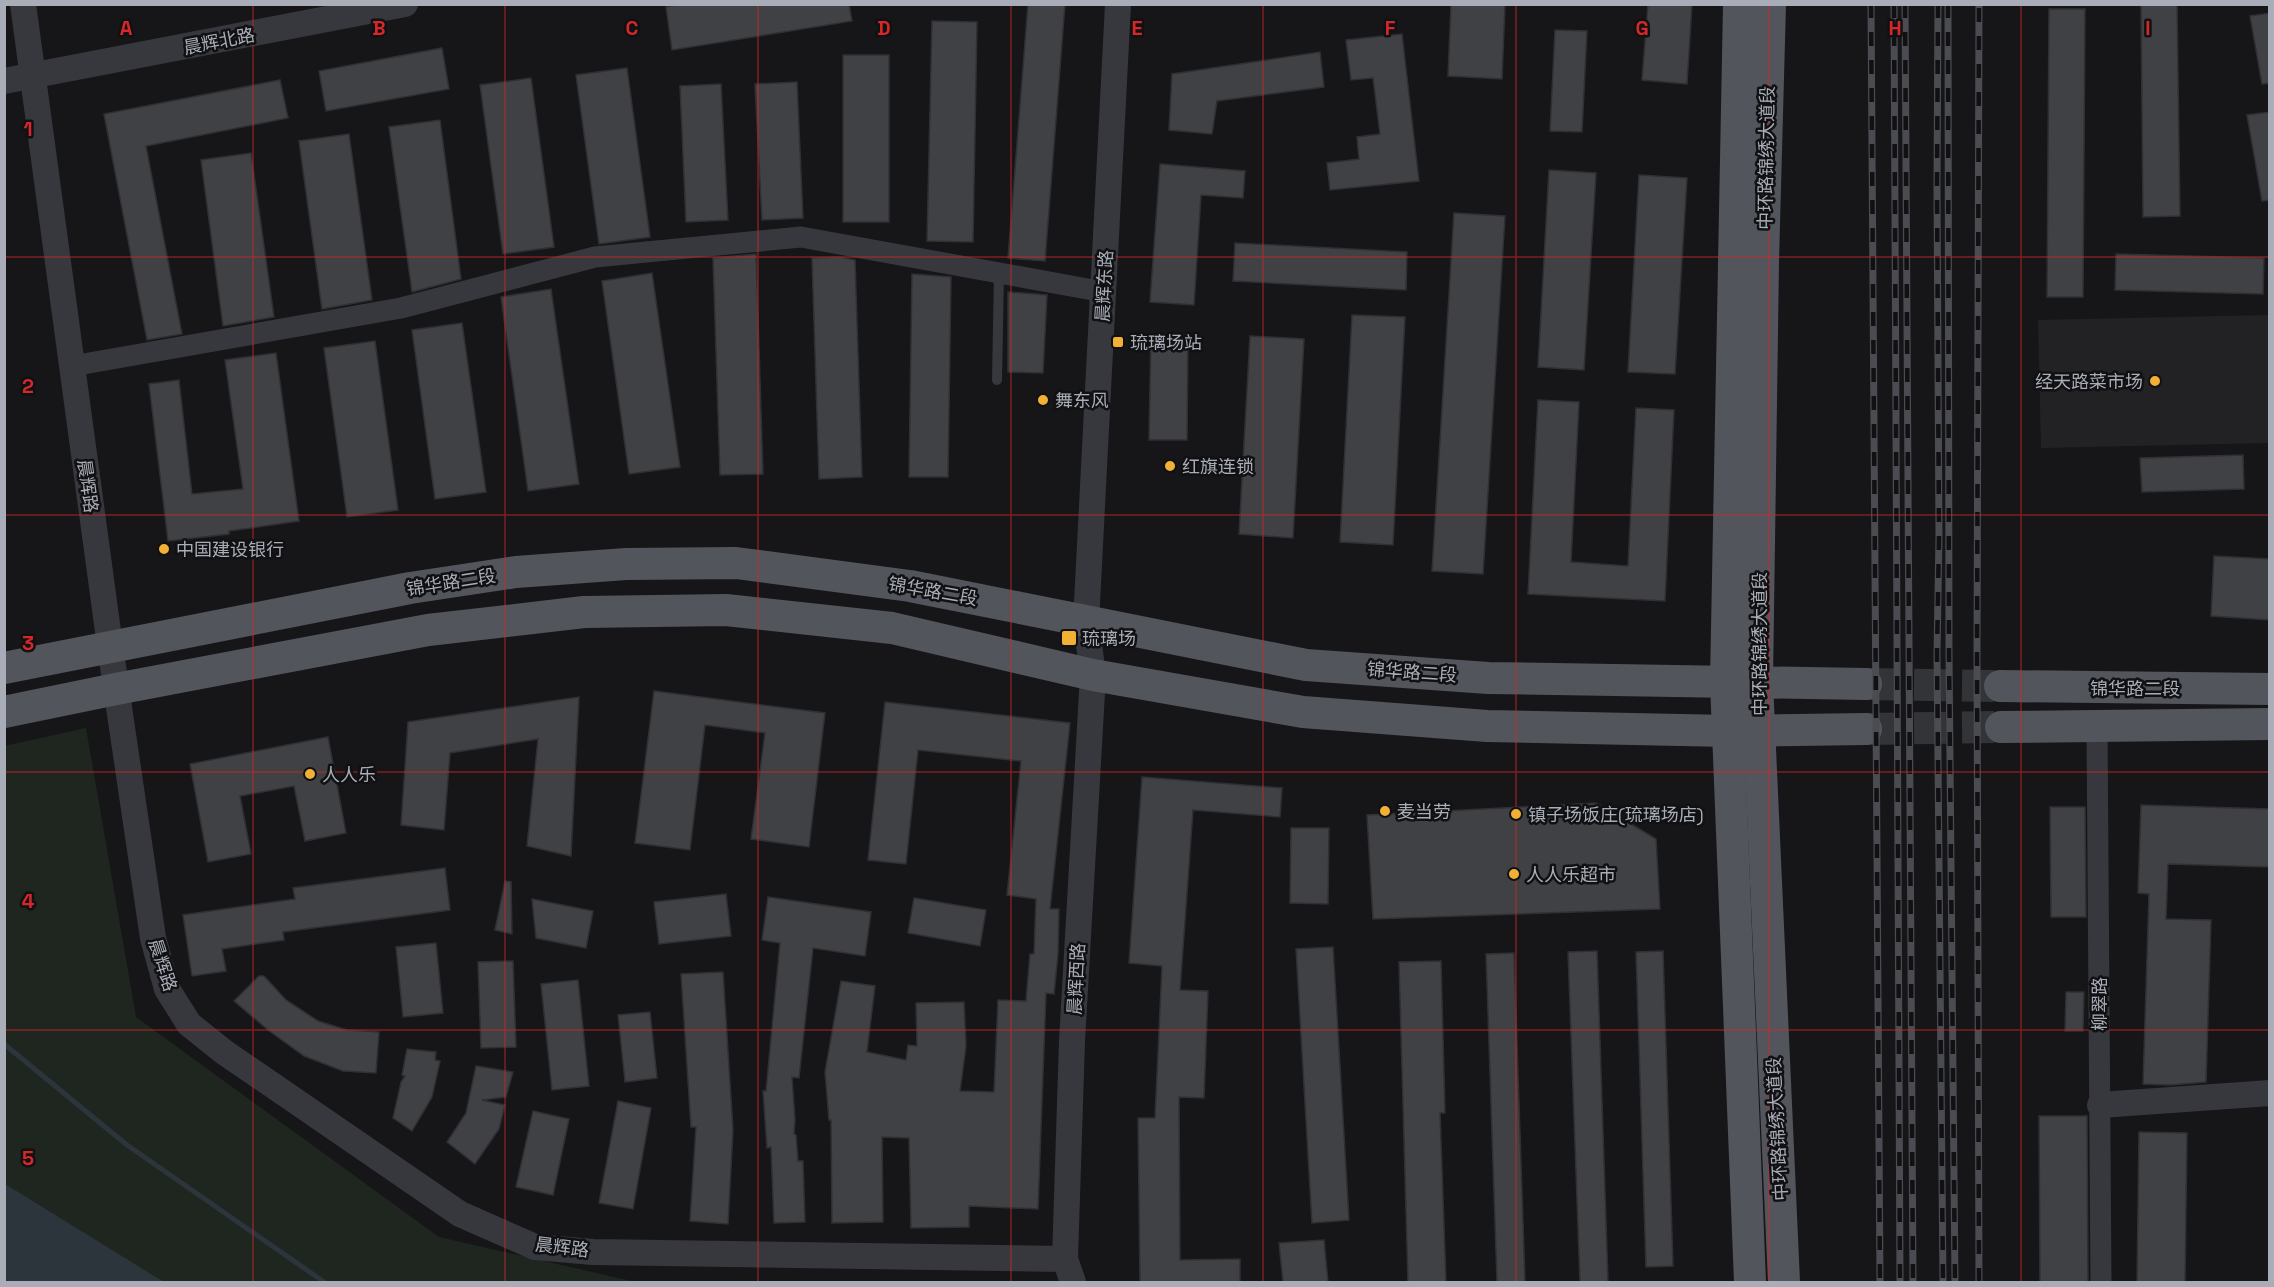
<svg xmlns="http://www.w3.org/2000/svg" width="2274" height="1287" font-family="'Space Grotesk','Noto Sans SC',sans-serif">
<style>
.built{fill:#222225}
.green{fill:#1e261f}
.water{fill:#2c353c}
.lines{fill:none;stroke-linecap:round;stroke-linejoin:round}
.stream{stroke:#2c353c;stroke-width:5}
.building{fill:#404145;stroke:#303034;stroke-width:1.5}
.primary-tunnel{stroke:#333438;stroke-width:32;stroke-dasharray:32 16;stroke-linecap:butt}
.service{stroke:#37383d;stroke-width:10}
.minor{stroke:#37383d;stroke-width:21}
.tertiary{stroke:#37383d;stroke-width:26}
.primary{stroke:#53555c;stroke-width:32}
.rail-casing{stroke:#4a4c52;stroke-width:7}
.rail{stroke:#111113;stroke-width:4.5;stroke-dasharray:14;stroke-linecap:butt}
.grid{fill:none;stroke:#d62828;stroke-width:1.5;stroke-opacity:0.55}
.poi-dot{fill:#f2b134;stroke:#111113;stroke-width:2}
.labels{text-anchor:middle;dominant-baseline:central;stroke-width:5;stroke-linejoin:round;paint-order:stroke}
.street-label{font-size:18px;fill:#a8adb8;stroke:#111113}
.poi-label{font-size:18px;fill:#a8adb8;stroke:#111113;text-anchor:start}
.grid-label{font-size:20px;text-anchor:middle;font-weight:bold;fill:#d62828;stroke:#111113;stroke-width:5;stroke-linejoin:round;paint-order:stroke}
</style>
<rect width="100%" height="100%" fill="#161618"/>
<path class="built" d="M2269,315v128l-228,5 -3,-128z"/>
<path class="green" d="M86,728l50,289 303,220 197,45h-631l-1,-536z"/>
<path class="water" d="M4,1184h1l159,98h-155l-5,-2z"/>
<g class="lines">
<path class="stream" d="M4,1044l123,101 197,137"/>
</g>
<g class="building">
<path d="M681,4h168l3,17 -180,29 -6,-43z"/>
<path d="M1028,4h37l-20,257 -37,-3z"/>
<path d="M1451,4h54l-3,75 -54,-3z"/>
<path d="M1648,4h44l-5,80 -45,-4z"/>
<path d="M2141,4h36l3,212 -37,1z"/>
<path d="M2049,9h36l-2,288h-36z"/>
<path d="M2270,13v70l-8,1 -12,-68z"/>
<path d="M932,21l45,1 -4,220 -46,-1z"/>
<path d="M1555,30l32,1 -5,101 -32,-1z"/>
<path d="M1402,34l17,147 -89,9 -3,-27 32,-4 -2,-22 23,-3 -7,-56 -22,2 -5,-40z"/>
<path d="M442,48l7,41 -123,22 -7,-40z"/>
<path d="M1320,52l4,35 -107,14 -5,33 -43,-4 3,-56z"/>
<rect x="843" y="55" width="46" height="167"/>
<path d="M627,68l23,169 -51,7 -23,-169z"/>
<path d="M531,78l23,169 -51,7 -23,-169z"/>
<path d="M280,80l8,38 -142,28 36,188 -35,6 -43,-226z"/>
<path d="M797,82l6,136 -41,2 -7,-136z"/>
<path d="M721,84l7,136 -42,2 -6,-136z"/>
<path d="M2270,112v88l-8,1 -15,-86z"/>
<path d="M440,120l21,159 -49,13 -23,-165z"/>
<path d="M349,134l23,166 -50,9 -23,-168z"/>
<path d="M251,153l23,164 -51,9 -22,-166z"/>
<path d="M1160,164l85,7 -2,27 -42,-3 -7,110 -44,-3z"/>
<path d="M1549,170l47,3 -12,197 -46,-3z"/>
<path d="M1639,175l48,3 -12,196 -47,-2z"/>
<path d="M1454,213l51,3 -22,358 -51,-3z"/>
<path d="M1235,243l172,9 -1,38 -173,-9z"/>
<path d="M756,254l7,220 -43,1 -7,-217z"/>
<path d="M2116,254l148,4 -1,36 -148,-4z"/>
<path d="M840,257l15,3 7,217 -43,2 -7,-221z"/>
<path d="M652,273l28,194 -51,7 -27,-193z"/>
<path d="M912,274l39,3 -3,200h-39z"/>
<path d="M551,289l28,195 -51,7 -27,-194z"/>
<path d="M1008,292l39,3 -4,78 -35,-1z"/>
<path d="M1352,315l53,2 -12,228 -53,-3z"/>
<path d="M462,323l24,169 -51,7 -23,-169z"/>
<path d="M1151,335h37l-1,105h-38z"/>
<path d="M1250,336l54,3 -11,199 -54,-4z"/>
<path d="M375,341l23,169 -51,7 -23,-169z"/>
<path d="M276,353l23,168 -70,10v3l-61,7 -19,-157 30,-4 13,114 51,-5 -18,-129z"/>
<path d="M1538,400l41,2 -8,160 57,4 8,-158 38,2 -9,191 -137,-7z"/>
<path d="M2243,455l1,34 -102,3 -2,-34z"/>
<path d="M2214,556l56,3v61l-59,-4z"/>
<path d="M654,691l171,22 -16,134 -58,-8 14,-106 -60,-8 -15,125 -55,-7z"/>
<path d="M579,697l-8,159 -44,-10 11,-107 -88,14 -6,77 -43,-5 7,-103z"/>
<path d="M885,702l185,21 -20,186h9l-1,45 -4,40 -8,-1 -8,216 -69,-3v21l-58,1 -2,-90 -27,-1 1,85 -51,1 -1,-103h-2l-4,-48 16,-91 34,5 -8,66 39,8 2,-15 9,1 -1,-43 48,-1 2,44 -6,45 34,1 4,-92 28,1 4,-47h4l2,-55 -29,-4 14,-134 -103,-11 -12,114 -38,-4z"/>
<path d="M328,737l18,96 -41,8 -11,-55 -54,10 11,58 -43,8 -18,-98z"/>
<path d="M1142,777l140,11 -2,29 -87,-7 -13,180 28,1 -4,107 -25,-1 1,163 60,-1v23h-100l-2,-164h17l7,-152 -33,-3z"/>
<path d="M1596,803l60,36 4,70 -287,10 -6,-104z"/>
<path d="M2141,805l129,4v58l-102,-3 -2,55 45,1 -5,162 -36,3 -27,-1 6,-190 -11,-1z"/>
<path d="M2050,807h35l1,110h-35z"/>
<path d="M1291,828h38l-1,76 -38,-1z"/>
<path d="M445,868l5,42 -167,22 1,8 -62,9 4,22 -34,5 -9,-61 112,-16 -2,-11z"/>
<path d="M505,881l6,1 1,52 -17,-4z"/>
<path d="M726,894l5,42 -72,8 -5,-42z"/>
<path d="M768,897l103,15 -6,44 -52,-8 -14,130 -7,-1 3,43 -1,14 2,1 2,26h5l2,61 -31,1 -3,-76 -4,1 -4,-57h3l14,-148 -18,-3z"/>
<path d="M914,898l72,12 -6,36 -72,-13z"/>
<path d="M532,899l61,12 -7,37 -50,-10z"/>
<path d="M436,943l7,70 -40,4 -7,-70z"/>
<path d="M1333,947l16,273 -37,3 -16,-274z"/>
<path d="M1597,951l11,331h-28l-12,-330z"/>
<path d="M1663,951l10,315 -27,1 -10,-315z"/>
<path d="M1514,953l11,329h-28l-11,-328z"/>
<path d="M513,961l3,86 -35,1 -3,-86z"/>
<path d="M1441,961l4,152h-5l6,169h-38l-9,-320z"/>
<path d="M723,972l10,158 -5,94 -38,-3 6,-94h-5l-10,-153z"/>
<path d="M259,976h5l22,24 32,21 29,9 32,2 -3,41 -33,-2 -39,-15 -36,-26 -34,-29z"/>
<path d="M578,980l11,106 -37,4 -11,-106z"/>
<path d="M2066,992h18l-1,39h-18z"/>
<path d="M650,1012l7,66 -32,4 -7,-67z"/>
<path d="M407,1049l29,3 -1,8 5,1 -8,36 -20,34 -19,-13 8,-36 4,-6 -3,-1z"/>
<path d="M476,1066l37,6 -7,25 -24,3 23,5 -6,24 -24,35 -28,-22 19,-29z"/>
<path d="M618,1101l33,7 -18,101 -34,-6z"/>
<path d="M533,1111l36,8 -16,76 -37,-8z"/>
<path d="M2039,1116h48l1,166h-48z"/>
<path d="M2139,1132l48,1 -2,149h-48z"/>
<path d="M1324,1240l4,42h-45l-4,-39z"/>
</g>
<g class="lines">
<g class="primary-tunnel">
<path d="M1866,684l134,2"/>
<path d="M1866,729l135,-2"/>
</g>
<path class="service" d="M997,380l2,-107"/>
<g class="minor">
<path d="M72,366l329,-58 194,-51 206,-20 303,55"/>
<path d="M2097,725l4,557"/>
</g>
<g class="tertiary">
<path d="M23,4l87,642 43,292 14,51 22,35 35,28 236,162 75,33 58,5 472,7"/>
<path d="M4,81l401,-77"/>
<path d="M2100,1105l170,-12"/>
<path d="M1073,1282l-8,-23 7,-218 21,-366 -7,-53 32,-618"/>
</g>
<g class="primary">
<path d="M1739,4l-13,678 24,600"/>
<path d="M1770,4l-7,257 -6,421 27,600"/>
<path d="M4,668l406,-80 106,-16 110,-8 110,-1 174,23 396,79 182,13 378,6"/>
<path d="M2000,686l270,3"/>
<path d="M4,712l112,-23 312,-59 156,-18 142,-2 166,18 201,47 210,37 184,14 242,5 137,-2"/>
<path d="M2001,727l269,-3"/>
</g>
<defs>
<g id="rail">
<path d="M1871,4l9,1278"/>
<path d="M1894,4l6,1278"/>
<path d="M1905,4l8,1278"/>
<path d="M1938,4l-1,183 2,349 -2,118 6,628"/>
<path d="M1948,4l1,651 6,627"/>
<path d="M1979,1282l-2,-627 2,-651"/>
</g>
</defs>
<use href="#rail" class="rail-casing"/>
<use href="#rail" class="rail"/>
</g>
<path class="grid" d="M253,4v1278M505,4v1278M758,4v1278M1011,4v1278M1263,4v1278M1516,4v1278M1769,4v1278M2021,4v1278M4,257h2266M4,515h2266M4,772h2266M4,1030h2266"/>
<g class="poi-dot">
<rect x="1112" y="336" width="12" height="12" rx="3"/>
<circle cx="2155" cy="381" r="6"/>
<circle cx="1043" cy="400" r="6"/>
<circle cx="1170" cy="466" r="6"/>
<circle cx="164" cy="549" r="6"/>
<rect x="1061" y="630" width="16" height="16" rx="3"/>
<circle cx="310" cy="774" r="6"/>
<circle cx="1385" cy="811" r="6"/>
<circle cx="1516" cy="814" r="6"/>
<circle cx="1514" cy="874" r="6"/>
</g>
<g class="labels">
<g class="street-label">
<text transform="translate(219 41) rotate(-11)">晨辉北路</text>
<text transform="translate(1766 158) rotate(-89)">中环路锦绣大道段</text>
<text transform="translate(1104 286) rotate(-87)">晨辉东路</text>
<text transform="translate(88 486) rotate(82)">晨辉路</text>
<text transform="translate(451 582) rotate(-9)">锦华路二段</text>
<text transform="translate(933 591) rotate(10)">锦华路二段</text>
<text transform="translate(1759 644) rotate(-90)">中环路锦绣大道段</text>
<text transform="translate(1412 672) rotate(4)">锦华路二段</text>
<text x="2135" y="688">锦华路二段</text>
<text transform="translate(163 965) rotate(72)">晨辉路</text>
<text transform="translate(1076 979) rotate(-87)">晨辉西路</text>
<text transform="translate(2099 1004) rotate(-90)">柳翠路</text>
<text transform="translate(1777 1129) rotate(-93)">中环路锦绣大道段</text>
<text transform="translate(562 1247) rotate(7)">晨辉路</text>
</g>
<g class="poi-label">
<text x="1130" y="342">琉璃场站</text>
<text x="2143" y="381" text-anchor="end">经天路菜市场</text>
<text x="1055" y="400">舞东风</text>
<text x="1182" y="466">红旗连锁</text>
<text x="176" y="549">中国建设银行</text>
<text x="1082" y="638">琉璃场</text>
<text x="322" y="774">人人乐</text>
<text x="1397" y="811">麦当劳</text>
<text x="1528" y="814">镇子场饭庄(琉璃场店)</text>
<text x="1526" y="874">人人乐超市</text>
</g>
</g>
<g class="grid-label">
<text x="126" y="35">A</text>
<text x="379" y="35">B</text>
<text x="632" y="35">C</text>
<text x="884" y="35">D</text>
<text x="1137" y="35">E</text>
<text x="1390" y="35">F</text>
<text x="1642" y="35">G</text>
<text x="1895" y="35">H</text>
<text x="2148" y="35">I</text>
<text x="28" y="136">1</text>
<text x="28" y="393">2</text>
<text x="28" y="650">3</text>
<text x="28" y="908">4</text>
<text x="28" y="1165">5</text>
</g>
<rect width="2274" height="1287" fill="none" stroke="#a8adb8" stroke-width="12"/>
</svg>
